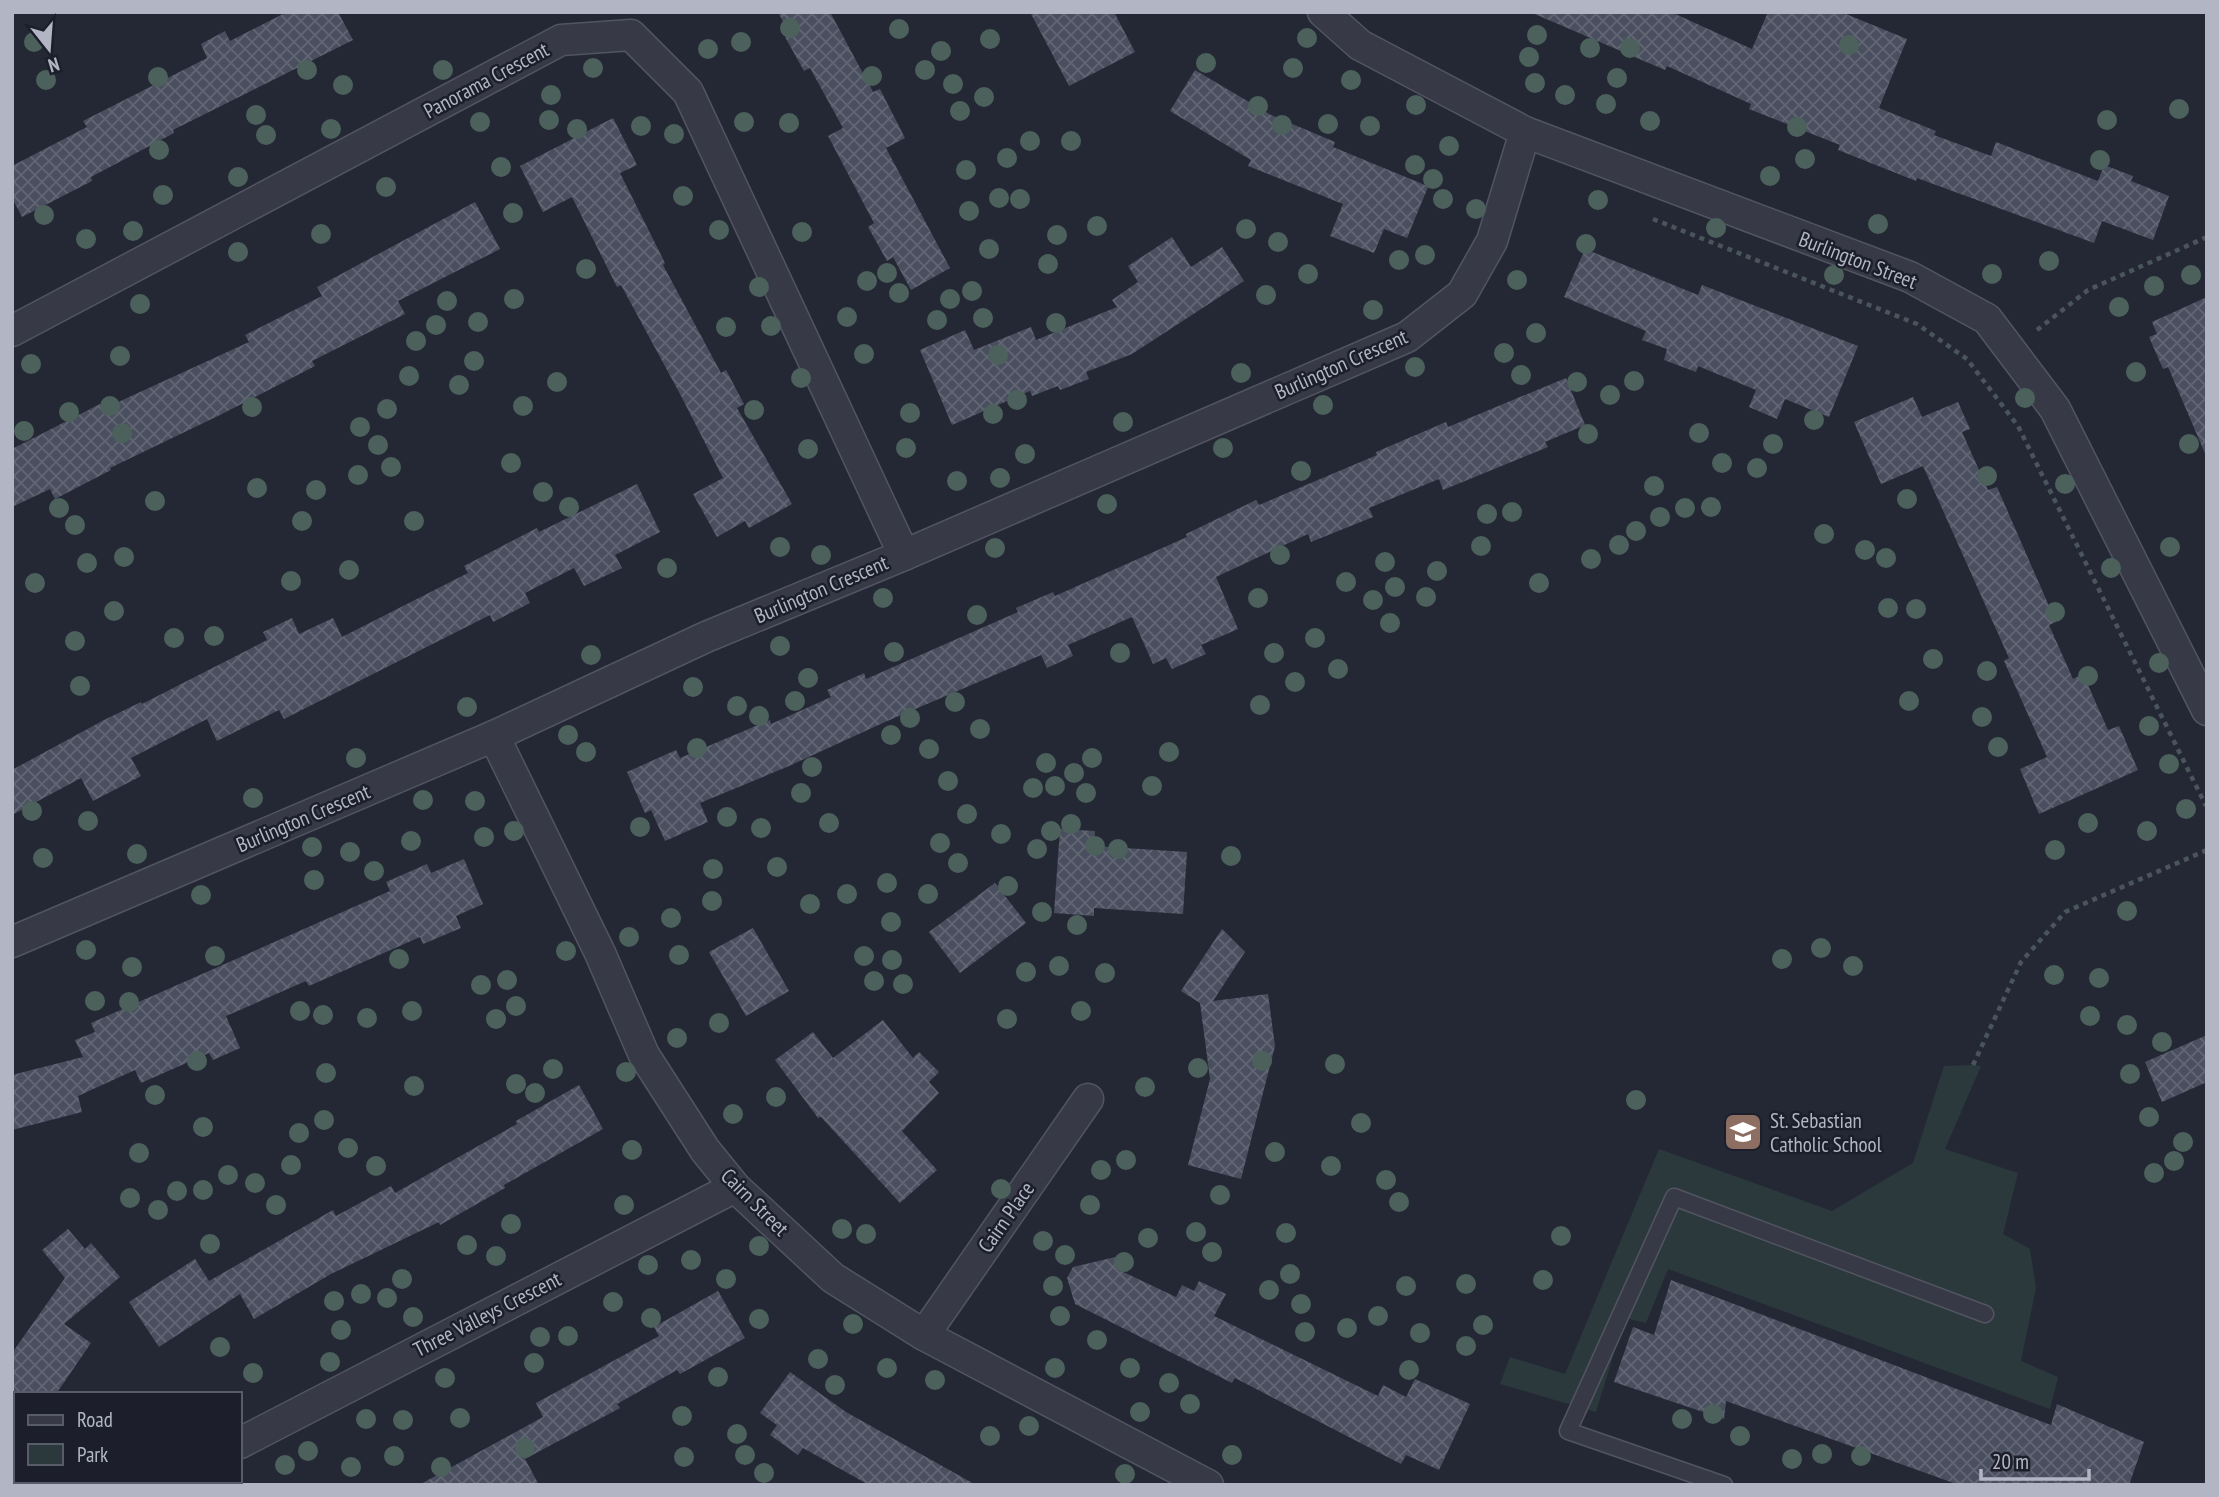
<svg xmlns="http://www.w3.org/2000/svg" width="2219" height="1497" font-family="'PT Sans Narrow',sans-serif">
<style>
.green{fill:#2b393c}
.building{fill:url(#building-cross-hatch)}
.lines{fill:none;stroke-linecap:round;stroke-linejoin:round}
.service-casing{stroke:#525561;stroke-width:19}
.minor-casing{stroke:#525561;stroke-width:33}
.path{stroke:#4a555b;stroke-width:4.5;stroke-dasharray:5 5;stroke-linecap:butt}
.service{stroke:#373a46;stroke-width:16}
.minor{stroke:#373a46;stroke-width:30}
.tree{fill:#4c615c}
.labels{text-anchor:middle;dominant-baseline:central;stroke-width:5;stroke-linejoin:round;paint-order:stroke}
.street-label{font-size:21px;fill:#b2b5c3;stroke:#1c1f2b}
.poi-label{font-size:21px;fill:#b2b5c3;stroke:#1c1f2b;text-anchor:start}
</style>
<defs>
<pattern id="building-cross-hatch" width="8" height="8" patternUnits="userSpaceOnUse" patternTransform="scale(1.75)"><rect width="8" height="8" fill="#4a4f5f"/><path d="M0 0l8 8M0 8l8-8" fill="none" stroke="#626674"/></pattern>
</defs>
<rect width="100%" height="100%" fill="#242835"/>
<path class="green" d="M1973,1065l8,1 -36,83 73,24 -15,61 27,15 6,39 -15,73 37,16 -8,32 -382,-140 -22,54 -21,-5 -29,94 -96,-28 10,-27 55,17 94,-225 173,62 81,-48 31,-97z"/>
<g class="building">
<path d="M287,12h51l15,28 -180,90 1,3 -83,44 1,4 -70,36 -10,-19v-32l75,-39 -4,-6 124,-63 -6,-14 24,-13 5,10z"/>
<path d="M778,12h52l43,80 7,-3 25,49 -19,10 64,120 -39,22 -18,-33 -6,4 -19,-34 6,-4 -46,-87 15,-8 -33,-60 -6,3 -19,-34 5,-2z"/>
<path d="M1030,12h84l21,40 -66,34z"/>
<path d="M1530,12h141l81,37 16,-37h73l66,27 -28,69 57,23 -2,4 57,21 5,-14 102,39 6,-16 29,11 -2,5 38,15 -16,44 -51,-19 -8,22 -177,-65 -1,3 -78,-31 2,-5 -91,-36 2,-5 -84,-38 -2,4z"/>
<path d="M1195,70l76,45 64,27 -2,5 92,38 3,2 -21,51 -23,-9 -10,24 -44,-17 13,-32 -95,-38 3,-6 -81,-49z"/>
<path d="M613,118l24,47 -17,8 45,90 -2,2 58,108 5,-3 18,34 -7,4 55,96 -43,24 -4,-7 -28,16 -24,-43 30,-16 -43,-84 -59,-109 -4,2 -45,-90 -29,15 -23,-46z"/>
<path d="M475,202l25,47 -102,52 7,13 -93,47 3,5 -95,49 -110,53 1,2 -56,29 -5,-10 -38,18v-58l88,-45 3,5 146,-67 -4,-7 77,-39 -5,-9z"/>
<path d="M1172,237l19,30 31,-20 22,34 -112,73 -46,18 3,7 -29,11 -2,-4 -26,10 -2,-5 -78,34 -32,-75 45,-20 9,20 57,-23 5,13 81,-33 -5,-7 26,-18 -10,-16z"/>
<path d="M1585,249l113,46 4,-10 156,61 -29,71 -44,-18 -8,20 -28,-12 7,-17 -58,-24 -2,6 -32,-12 3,-11 -25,-9 4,-9 -82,-34z"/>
<path d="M2207,297v161l-39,-91 -5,2 -14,-32 8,-3 -5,-12z"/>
<path d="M1566,378l19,47 -40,17 3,5 -105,43 -4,-11 -70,29 4,9 -62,25 -3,-8 -92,43 22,52 -37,16 5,9 -34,15 -6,-11 -13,6 -21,-47 -64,28 5,11 -26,12 -6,-13 -156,67 -96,44 -89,37 8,19 -43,19 -14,-31 -6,3 -18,-41 49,-22 4,8 90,-38 1,4 60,-27 -4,-7 37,-17 2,6 152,-67 -2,-4 37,-16 2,4 132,-59 -1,-3 70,-34 3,5 118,-50 -1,-3 70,-30 2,5z"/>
<path d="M1913,397l9,20 36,-15 12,27 -8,3 26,58 9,-3 59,135 -7,3 24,54 10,-5 25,56 11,-4 19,44 -99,44 -19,-45 27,-12 -43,-96 5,-3 -86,-192 -42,18 -27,-62z"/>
<path d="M637,484l23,48 -45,23 7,13 -38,18 -10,-18 -49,25 5,10 -37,19 -3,-7 -206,104 -5,-9 -62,31 -10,-22 -76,39 10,18 -48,25 -12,-23 -69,37v-45l92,-50 37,-18 1,2 125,-64 -4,-8 29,-14 7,16 34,-16 9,19 126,-64 -4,-7 73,-38 2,4z"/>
<path d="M1060,829l35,2 -1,15 93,6 -4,62 -89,-6v8l-40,-3z"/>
<path d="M464,859l19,45 -27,12 5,12 -38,16 -3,-7 -111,49 -3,-5 -80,35 14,32 -27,12 -4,-7 -68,30 -6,-13 -57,26 4,16 -70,18v-55l71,-18 -8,-17 20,-8 -4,-9 299,-132 -4,-9 41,-18 4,9z"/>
<path d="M995,883l31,40 -66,50 -31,-41z"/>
<path d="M753,928l36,63 -43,25 -37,-64z"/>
<path d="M1222,929l23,23 -32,49 55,-7 7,52 -34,133 -53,-14 22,-86 -10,-76 -19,-12z"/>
<path d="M883,1020l30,38 6,-6 20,20 -10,10 10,11 -37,38 35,39 -37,33 -79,-86 -3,1 -43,-58 38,-28 20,26z"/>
<path d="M2207,1035v47l-45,20 -17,-40z"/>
<path d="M579,1085l24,44 -99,56 1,3 -65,37 -1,-3 -108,52 -77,45 -14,-25 -81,53 -30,-45 66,-43 14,22 124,-71 3,6 55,-30 4,7 122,-69 -1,-3z"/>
<path d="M68,1229l17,20 6,-6 29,34 -56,47 27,19 -35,51h-44v-41l53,-75 -23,-28z"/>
<path d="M1124,1255l-7,14 59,28 6,-12 12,6 5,-10 27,13 -12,22 164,80 5,-11 23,12 9,-18 55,25 -31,66 -33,-15 -5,9 -166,-86 -3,5 -157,-79 -8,-26 6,-11z"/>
<path d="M1671,1280l380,145 6,-21 87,38 -15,43h-170l-233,-84 -2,18 -110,-37 19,-55 21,8z"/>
<path d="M718,1291l27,47 -65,36 -3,-4 -60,34 3,4 -95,51 14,26h-120l124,-68 -7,-14 123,-67 -5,-9z"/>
<path d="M790,1372l56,40 130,73h-107l-66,-37 -5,7 -28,-20 7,-10 -17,-12z"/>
</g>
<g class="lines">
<defs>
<path id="service" d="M1724,1485l-156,-54 106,-234 311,117"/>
<g id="minor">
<path d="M1323,12l37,33 165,87 385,145 77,42 68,90 152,301"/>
<path d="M12,331l549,-291 70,-5 57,57 216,463"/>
<path d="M494,736l106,217 44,102 61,95 30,37 98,91 91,57 284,150"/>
<path d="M12,942l482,-206 212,-99 198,-82 503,-218 55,-43 30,-53 33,-109"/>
<path d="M924,1335l164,-236"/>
<path d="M240,1443l495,-256"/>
<path d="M205,1485l1,-4"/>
</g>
</defs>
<use href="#service" class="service-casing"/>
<use href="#minor" class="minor-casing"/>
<g class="path">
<path d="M1653,219l264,105 50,35 51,67 188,380"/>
<path d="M2037,330l51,-40 119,-53"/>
<path d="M1973,1065l48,-103 44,-50 142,-62"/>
</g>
<use href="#service" class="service"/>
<use href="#minor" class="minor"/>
</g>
<g class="tree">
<circle cx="790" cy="28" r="10"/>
<circle cx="899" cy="29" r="10"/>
<circle cx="1537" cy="35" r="10"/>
<circle cx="1307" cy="38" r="10"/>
<circle cx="990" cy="39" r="10"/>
<circle cx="34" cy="42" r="10"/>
<circle cx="741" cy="42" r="10"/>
<circle cx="1849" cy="45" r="10"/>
<circle cx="1590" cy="48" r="10"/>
<circle cx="1630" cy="48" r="10"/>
<circle cx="708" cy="49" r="10"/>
<circle cx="941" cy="51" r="10"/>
<circle cx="1529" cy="57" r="10"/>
<circle cx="1206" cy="63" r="10"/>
<circle cx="593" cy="68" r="10"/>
<circle cx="1293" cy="68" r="10"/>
<circle cx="307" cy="70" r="10"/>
<circle cx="443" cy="70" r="10"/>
<circle cx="925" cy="70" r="10"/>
<circle cx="872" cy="76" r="10"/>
<circle cx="158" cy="77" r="10"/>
<circle cx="1617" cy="78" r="10"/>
<circle cx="46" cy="80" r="10"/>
<circle cx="1351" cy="80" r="10"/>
<circle cx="1535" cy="83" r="10"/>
<circle cx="953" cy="84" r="10"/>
<circle cx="343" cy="85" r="10"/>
<circle cx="551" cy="95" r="10"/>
<circle cx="1565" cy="95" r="10"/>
<circle cx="984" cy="97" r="10"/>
<circle cx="1606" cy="104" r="10"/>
<circle cx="1416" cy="105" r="10"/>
<circle cx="1258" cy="106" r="10"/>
<circle cx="2179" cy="109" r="10"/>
<circle cx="960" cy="111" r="10"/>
<circle cx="256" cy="115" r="10"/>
<circle cx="549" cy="120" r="10"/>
<circle cx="2107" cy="120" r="10"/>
<circle cx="1650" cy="121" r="10"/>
<circle cx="480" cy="122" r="10"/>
<circle cx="744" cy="122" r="10"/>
<circle cx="789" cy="123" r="10"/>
<circle cx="1328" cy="124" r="10"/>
<circle cx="1282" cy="125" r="10"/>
<circle cx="641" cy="126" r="10"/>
<circle cx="1370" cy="126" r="10"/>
<circle cx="1797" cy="127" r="10"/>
<circle cx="331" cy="129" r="10"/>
<circle cx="577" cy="129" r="10"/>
<circle cx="674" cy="134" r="10"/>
<circle cx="266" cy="135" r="10"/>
<circle cx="1030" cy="141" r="10"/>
<circle cx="1071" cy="141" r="10"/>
<circle cx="1449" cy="146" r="10"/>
<circle cx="159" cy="150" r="10"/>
<circle cx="1007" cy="158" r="10"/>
<circle cx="1805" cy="159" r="10"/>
<circle cx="2100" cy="160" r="10"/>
<circle cx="1415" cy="165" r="10"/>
<circle cx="501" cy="167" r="10"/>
<circle cx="966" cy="170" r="10"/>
<circle cx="1770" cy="176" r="10"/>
<circle cx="238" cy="177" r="10"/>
<circle cx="1433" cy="179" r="10"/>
<circle cx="386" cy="187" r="10"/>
<circle cx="163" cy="195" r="10"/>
<circle cx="683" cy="196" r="10"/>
<circle cx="999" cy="198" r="10"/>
<circle cx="1020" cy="199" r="10"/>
<circle cx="1443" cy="199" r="10"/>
<circle cx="1598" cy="200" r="10"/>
<circle cx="1476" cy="209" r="10"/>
<circle cx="969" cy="211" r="10"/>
<circle cx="513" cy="213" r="10"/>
<circle cx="44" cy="215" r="10"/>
<circle cx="1878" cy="224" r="10"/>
<circle cx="1097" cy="226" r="10"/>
<circle cx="1716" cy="228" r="10"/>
<circle cx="1246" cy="229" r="10"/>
<circle cx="719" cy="230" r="10"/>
<circle cx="133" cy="231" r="10"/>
<circle cx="802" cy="232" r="10"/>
<circle cx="321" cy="234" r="10"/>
<circle cx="1057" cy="235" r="10"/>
<circle cx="86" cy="239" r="10"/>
<circle cx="1278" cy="242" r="10"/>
<circle cx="1586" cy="244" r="10"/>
<circle cx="989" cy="249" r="10"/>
<circle cx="238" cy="252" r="10"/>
<circle cx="1425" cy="255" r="10"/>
<circle cx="1399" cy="260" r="10"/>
<circle cx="2049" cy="261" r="10"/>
<circle cx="1048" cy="264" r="10"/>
<circle cx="586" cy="269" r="10"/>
<circle cx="887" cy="273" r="10"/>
<circle cx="1308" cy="274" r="10"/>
<circle cx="1992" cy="274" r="10"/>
<circle cx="1834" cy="275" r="10"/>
<circle cx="2191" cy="275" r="10"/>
<circle cx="1517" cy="280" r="10"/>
<circle cx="867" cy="281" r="10"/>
<circle cx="2154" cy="286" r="10"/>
<circle cx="759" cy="287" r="10"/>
<circle cx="972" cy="291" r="10"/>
<circle cx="899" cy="293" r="10"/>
<circle cx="1266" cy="295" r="10"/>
<circle cx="514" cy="299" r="10"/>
<circle cx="950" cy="299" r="10"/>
<circle cx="447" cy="301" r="10"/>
<circle cx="140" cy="304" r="10"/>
<circle cx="2119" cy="307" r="10"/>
<circle cx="1373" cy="310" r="10"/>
<circle cx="847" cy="317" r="10"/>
<circle cx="983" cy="318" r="10"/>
<circle cx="937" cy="320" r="10"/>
<circle cx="478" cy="322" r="10"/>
<circle cx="1056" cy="323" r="10"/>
<circle cx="436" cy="325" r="10"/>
<circle cx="771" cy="326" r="10"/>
<circle cx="726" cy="327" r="10"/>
<circle cx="1536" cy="333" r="10"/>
<circle cx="416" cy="341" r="10"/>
<circle cx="1504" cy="353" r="10"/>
<circle cx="864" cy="354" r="10"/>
<circle cx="998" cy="355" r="10"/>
<circle cx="120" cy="356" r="10"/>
<circle cx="474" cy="361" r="10"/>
<circle cx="31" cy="364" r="10"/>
<circle cx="1415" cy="367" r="10"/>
<circle cx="2136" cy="372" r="10"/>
<circle cx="1241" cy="373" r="10"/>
<circle cx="1521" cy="375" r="10"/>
<circle cx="409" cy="376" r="10"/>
<circle cx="801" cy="378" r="10"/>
<circle cx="1634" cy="381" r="10"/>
<circle cx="557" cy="382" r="10"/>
<circle cx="1577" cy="382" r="10"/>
<circle cx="459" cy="385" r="10"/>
<circle cx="1610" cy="395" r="10"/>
<circle cx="2025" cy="398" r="10"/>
<circle cx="1017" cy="400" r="10"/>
<circle cx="1323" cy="405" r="10"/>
<circle cx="110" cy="406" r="10"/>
<circle cx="523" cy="406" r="10"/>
<circle cx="252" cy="407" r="10"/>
<circle cx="387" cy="409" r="10"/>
<circle cx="754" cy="410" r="10"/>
<circle cx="69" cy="412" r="10"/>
<circle cx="910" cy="413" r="10"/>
<circle cx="993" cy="414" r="10"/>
<circle cx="1814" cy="420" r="10"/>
<circle cx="1123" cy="422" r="10"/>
<circle cx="360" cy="427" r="10"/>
<circle cx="24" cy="431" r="10"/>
<circle cx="122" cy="433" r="10"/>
<circle cx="1699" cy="433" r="10"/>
<circle cx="1588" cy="434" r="10"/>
<circle cx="1773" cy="444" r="10"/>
<circle cx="2189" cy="444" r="10"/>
<circle cx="378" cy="445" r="10"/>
<circle cx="906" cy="448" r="10"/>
<circle cx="1223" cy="448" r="10"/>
<circle cx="808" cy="449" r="10"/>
<circle cx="1025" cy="454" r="10"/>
<circle cx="511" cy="463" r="10"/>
<circle cx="1722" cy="463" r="10"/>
<circle cx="391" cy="467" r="10"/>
<circle cx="1757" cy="468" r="10"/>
<circle cx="1301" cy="471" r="10"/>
<circle cx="358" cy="475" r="10"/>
<circle cx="1987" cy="476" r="10"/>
<circle cx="1000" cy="478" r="10"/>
<circle cx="957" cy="481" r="10"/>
<circle cx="2065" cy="484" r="10"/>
<circle cx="1654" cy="486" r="10"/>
<circle cx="257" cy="488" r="10"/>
<circle cx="316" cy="490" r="10"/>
<circle cx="543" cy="492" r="10"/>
<circle cx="1907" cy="499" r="10"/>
<circle cx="155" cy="501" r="10"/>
<circle cx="1107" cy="504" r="10"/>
<circle cx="569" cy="507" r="10"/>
<circle cx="1711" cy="507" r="10"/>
<circle cx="59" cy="508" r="10"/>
<circle cx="1685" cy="508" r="10"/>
<circle cx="1512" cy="512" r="10"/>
<circle cx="1487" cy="514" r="10"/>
<circle cx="1660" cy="517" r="10"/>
<circle cx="302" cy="521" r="10"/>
<circle cx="414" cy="521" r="10"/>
<circle cx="75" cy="525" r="10"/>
<circle cx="1636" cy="531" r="10"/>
<circle cx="1824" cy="534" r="10"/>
<circle cx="1619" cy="545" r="10"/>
<circle cx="1481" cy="546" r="10"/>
<circle cx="780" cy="547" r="10"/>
<circle cx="2170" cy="547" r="10"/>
<circle cx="995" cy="548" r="10"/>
<circle cx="1865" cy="550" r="10"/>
<circle cx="821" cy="555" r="10"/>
<circle cx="1280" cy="555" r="10"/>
<circle cx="124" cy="557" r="10"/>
<circle cx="1886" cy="558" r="10"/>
<circle cx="1591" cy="559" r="10"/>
<circle cx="1385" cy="562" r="10"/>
<circle cx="87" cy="563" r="10"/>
<circle cx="667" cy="568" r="10"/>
<circle cx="2111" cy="568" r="10"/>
<circle cx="349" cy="570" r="10"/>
<circle cx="1437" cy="571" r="10"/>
<circle cx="291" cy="581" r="10"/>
<circle cx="1346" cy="582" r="10"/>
<circle cx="35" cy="583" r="10"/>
<circle cx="1539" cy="583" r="10"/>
<circle cx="1395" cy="587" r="10"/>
<circle cx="1426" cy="597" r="10"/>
<circle cx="883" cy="598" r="10"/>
<circle cx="1258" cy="598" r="10"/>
<circle cx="1373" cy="600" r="10"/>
<circle cx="1888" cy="608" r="10"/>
<circle cx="1916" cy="609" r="10"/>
<circle cx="114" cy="611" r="10"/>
<circle cx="2055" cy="612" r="10"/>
<circle cx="977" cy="615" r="10"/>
<circle cx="1390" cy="623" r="10"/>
<circle cx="214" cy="636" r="10"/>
<circle cx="174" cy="638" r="10"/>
<circle cx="1315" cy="638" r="10"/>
<circle cx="75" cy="641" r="10"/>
<circle cx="780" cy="646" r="10"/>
<circle cx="894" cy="652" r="10"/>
<circle cx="1120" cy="653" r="10"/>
<circle cx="1274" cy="653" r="10"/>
<circle cx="591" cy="655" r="10"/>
<circle cx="1933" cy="659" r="10"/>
<circle cx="2159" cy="663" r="10"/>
<circle cx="1338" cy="669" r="10"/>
<circle cx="1987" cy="671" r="10"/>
<circle cx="2088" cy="676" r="10"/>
<circle cx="808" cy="678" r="10"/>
<circle cx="1295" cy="682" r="10"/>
<circle cx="80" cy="686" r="10"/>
<circle cx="693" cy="687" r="10"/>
<circle cx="795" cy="701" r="10"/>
<circle cx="1909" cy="701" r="10"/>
<circle cx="955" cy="702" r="10"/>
<circle cx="1260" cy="705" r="10"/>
<circle cx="737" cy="706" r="10"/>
<circle cx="467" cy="707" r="10"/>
<circle cx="759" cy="716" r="10"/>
<circle cx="1982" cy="717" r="10"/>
<circle cx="910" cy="718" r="10"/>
<circle cx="2149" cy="726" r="10"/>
<circle cx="980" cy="729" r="10"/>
<circle cx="568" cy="735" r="10"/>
<circle cx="891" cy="735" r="10"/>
<circle cx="1998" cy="747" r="10"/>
<circle cx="697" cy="748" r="10"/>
<circle cx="929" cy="749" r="10"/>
<circle cx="586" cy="752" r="10"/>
<circle cx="1169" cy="752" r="10"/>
<circle cx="356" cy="758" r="10"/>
<circle cx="1092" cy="758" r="10"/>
<circle cx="1046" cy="763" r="10"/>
<circle cx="2169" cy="764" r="10"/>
<circle cx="812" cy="767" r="10"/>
<circle cx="1074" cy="773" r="10"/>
<circle cx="948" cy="781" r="10"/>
<circle cx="1055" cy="786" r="10"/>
<circle cx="1152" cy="786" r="10"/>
<circle cx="1033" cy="788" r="10"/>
<circle cx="801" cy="793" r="10"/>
<circle cx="1086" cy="793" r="10"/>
<circle cx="253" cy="798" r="10"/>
<circle cx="423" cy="800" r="10"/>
<circle cx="475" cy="801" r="10"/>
<circle cx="2186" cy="809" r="10"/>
<circle cx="32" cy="811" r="10"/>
<circle cx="967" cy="814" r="10"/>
<circle cx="727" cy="817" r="10"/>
<circle cx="88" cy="821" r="10"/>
<circle cx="829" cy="823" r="10"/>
<circle cx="2088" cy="823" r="10"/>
<circle cx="1071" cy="824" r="10"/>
<circle cx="640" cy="827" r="10"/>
<circle cx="761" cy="828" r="10"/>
<circle cx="514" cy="831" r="10"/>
<circle cx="1051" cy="831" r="10"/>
<circle cx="2147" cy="831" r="10"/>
<circle cx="1001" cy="834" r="10"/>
<circle cx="484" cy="837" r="10"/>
<circle cx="411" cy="841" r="10"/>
<circle cx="940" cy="843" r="10"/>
<circle cx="1095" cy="846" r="10"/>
<circle cx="312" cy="847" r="10"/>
<circle cx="1037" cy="849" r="10"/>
<circle cx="1118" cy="849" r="10"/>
<circle cx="2055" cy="850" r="10"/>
<circle cx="350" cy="852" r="10"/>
<circle cx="137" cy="854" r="10"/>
<circle cx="1231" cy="856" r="10"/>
<circle cx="43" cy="858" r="10"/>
<circle cx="958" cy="863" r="10"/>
<circle cx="777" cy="867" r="10"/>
<circle cx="713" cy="869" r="10"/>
<circle cx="374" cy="871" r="10"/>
<circle cx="314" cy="880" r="10"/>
<circle cx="887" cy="883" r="10"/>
<circle cx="1008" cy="886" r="10"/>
<circle cx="847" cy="894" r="10"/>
<circle cx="928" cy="894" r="10"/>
<circle cx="201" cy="895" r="10"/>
<circle cx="712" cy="901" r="10"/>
<circle cx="810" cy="904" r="10"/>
<circle cx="2127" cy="911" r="10"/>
<circle cx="1042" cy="912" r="10"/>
<circle cx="671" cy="918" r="10"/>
<circle cx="891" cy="922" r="10"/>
<circle cx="1077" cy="925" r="10"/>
<circle cx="629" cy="937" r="10"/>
<circle cx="1821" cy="948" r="10"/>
<circle cx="86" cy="950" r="10"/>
<circle cx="566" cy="951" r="10"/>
<circle cx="679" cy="955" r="10"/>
<circle cx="215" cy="956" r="10"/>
<circle cx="864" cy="956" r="10"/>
<circle cx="399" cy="959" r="10"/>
<circle cx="1782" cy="959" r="10"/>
<circle cx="892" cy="960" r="10"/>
<circle cx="1059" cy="966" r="10"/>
<circle cx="1853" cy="966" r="10"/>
<circle cx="132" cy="967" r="10"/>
<circle cx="1026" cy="972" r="10"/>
<circle cx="1105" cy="973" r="10"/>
<circle cx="2054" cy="975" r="10"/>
<circle cx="2099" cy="978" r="10"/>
<circle cx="507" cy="980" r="10"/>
<circle cx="874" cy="981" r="10"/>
<circle cx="903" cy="984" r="10"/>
<circle cx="481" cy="985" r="10"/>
<circle cx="95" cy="1001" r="10"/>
<circle cx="129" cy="1002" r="10"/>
<circle cx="516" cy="1006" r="10"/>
<circle cx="300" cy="1011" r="10"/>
<circle cx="412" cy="1011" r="10"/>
<circle cx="1081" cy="1011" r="10"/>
<circle cx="323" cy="1015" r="10"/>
<circle cx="2090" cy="1016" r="10"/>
<circle cx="367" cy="1018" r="10"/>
<circle cx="496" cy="1019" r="10"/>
<circle cx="1007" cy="1019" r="10"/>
<circle cx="719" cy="1023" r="10"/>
<circle cx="2127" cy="1025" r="10"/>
<circle cx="677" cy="1038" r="10"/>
<circle cx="2162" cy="1042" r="10"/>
<circle cx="197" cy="1061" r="10"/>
<circle cx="1262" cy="1061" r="10"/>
<circle cx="1335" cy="1064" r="10"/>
<circle cx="1198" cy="1068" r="10"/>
<circle cx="553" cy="1069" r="10"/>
<circle cx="626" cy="1072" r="10"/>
<circle cx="326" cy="1073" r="10"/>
<circle cx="2130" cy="1074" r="10"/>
<circle cx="516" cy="1084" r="10"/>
<circle cx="414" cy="1086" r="10"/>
<circle cx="1145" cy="1087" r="10"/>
<circle cx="535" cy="1093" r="10"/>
<circle cx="155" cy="1095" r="10"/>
<circle cx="776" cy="1097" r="10"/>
<circle cx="1636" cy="1100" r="10"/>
<circle cx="733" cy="1114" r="10"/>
<circle cx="2149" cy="1117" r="10"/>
<circle cx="324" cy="1120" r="10"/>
<circle cx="1361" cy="1123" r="10"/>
<circle cx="203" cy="1127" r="10"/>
<circle cx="299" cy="1133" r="10"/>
<circle cx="2183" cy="1142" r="10"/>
<circle cx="348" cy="1148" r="10"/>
<circle cx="632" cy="1150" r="10"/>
<circle cx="1275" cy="1152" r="10"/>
<circle cx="139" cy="1153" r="10"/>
<circle cx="1126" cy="1160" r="10"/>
<circle cx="2174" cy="1161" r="10"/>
<circle cx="291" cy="1165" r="10"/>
<circle cx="376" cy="1166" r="10"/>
<circle cx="1331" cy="1166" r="10"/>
<circle cx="1101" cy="1170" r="10"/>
<circle cx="2154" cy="1173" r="10"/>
<circle cx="228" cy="1175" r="10"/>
<circle cx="1386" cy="1180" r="10"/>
<circle cx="255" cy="1183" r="10"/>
<circle cx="1001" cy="1189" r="10"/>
<circle cx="203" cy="1190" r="10"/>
<circle cx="177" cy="1191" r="10"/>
<circle cx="1220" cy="1195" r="10"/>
<circle cx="130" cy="1198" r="10"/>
<circle cx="1399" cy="1202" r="10"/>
<circle cx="276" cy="1205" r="10"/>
<circle cx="624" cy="1205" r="10"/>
<circle cx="1090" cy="1205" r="10"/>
<circle cx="158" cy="1210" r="10"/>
<circle cx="511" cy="1224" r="10"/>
<circle cx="842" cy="1229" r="10"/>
<circle cx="1196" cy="1232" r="10"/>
<circle cx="1286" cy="1233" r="10"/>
<circle cx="866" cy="1234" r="10"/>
<circle cx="1561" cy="1236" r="10"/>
<circle cx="1148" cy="1238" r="10"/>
<circle cx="1043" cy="1241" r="10"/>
<circle cx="210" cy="1244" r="10"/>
<circle cx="467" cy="1245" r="10"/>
<circle cx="759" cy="1246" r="10"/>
<circle cx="1212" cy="1252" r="10"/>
<circle cx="1065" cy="1255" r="10"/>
<circle cx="496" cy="1256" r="10"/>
<circle cx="691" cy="1260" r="10"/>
<circle cx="1124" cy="1262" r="10"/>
<circle cx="648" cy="1265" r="10"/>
<circle cx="1290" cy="1274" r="10"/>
<circle cx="402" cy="1279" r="10"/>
<circle cx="726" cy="1279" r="10"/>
<circle cx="1543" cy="1280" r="10"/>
<circle cx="1466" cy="1284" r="10"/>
<circle cx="1053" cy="1286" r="10"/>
<circle cx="1406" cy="1286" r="10"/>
<circle cx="1269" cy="1290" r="10"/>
<circle cx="361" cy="1294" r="10"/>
<circle cx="387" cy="1298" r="10"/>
<circle cx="334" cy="1301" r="10"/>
<circle cx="613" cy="1302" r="10"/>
<circle cx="1301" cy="1304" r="10"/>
<circle cx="1060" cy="1316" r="10"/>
<circle cx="1378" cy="1316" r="10"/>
<circle cx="413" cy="1317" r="10"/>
<circle cx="651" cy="1318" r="10"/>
<circle cx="759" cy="1319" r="10"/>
<circle cx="853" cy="1324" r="10"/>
<circle cx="1483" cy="1325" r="10"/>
<circle cx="1347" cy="1328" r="10"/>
<circle cx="341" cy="1330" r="10"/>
<circle cx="1305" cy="1332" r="10"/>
<circle cx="1420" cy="1333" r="10"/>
<circle cx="568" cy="1336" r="10"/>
<circle cx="540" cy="1337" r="10"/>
<circle cx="1097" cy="1340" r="10"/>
<circle cx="1466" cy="1346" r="10"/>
<circle cx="220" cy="1347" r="10"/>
<circle cx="818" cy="1359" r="10"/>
<circle cx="330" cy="1362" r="10"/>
<circle cx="534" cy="1363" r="10"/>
<circle cx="887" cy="1368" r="10"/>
<circle cx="1055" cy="1368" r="10"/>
<circle cx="1130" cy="1368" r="10"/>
<circle cx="1409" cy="1370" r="10"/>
<circle cx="253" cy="1373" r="10"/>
<circle cx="718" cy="1377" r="10"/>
<circle cx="445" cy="1378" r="10"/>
<circle cx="935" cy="1380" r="10"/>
<circle cx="1169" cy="1383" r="10"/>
<circle cx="835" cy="1385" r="10"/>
<circle cx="1190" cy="1404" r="10"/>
<circle cx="1140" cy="1412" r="10"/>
<circle cx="1713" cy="1414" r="10"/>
<circle cx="682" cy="1416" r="10"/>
<circle cx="460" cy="1418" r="10"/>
<circle cx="366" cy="1419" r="10"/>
<circle cx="1682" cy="1419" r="10"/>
<circle cx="403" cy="1420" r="10"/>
<circle cx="1029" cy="1426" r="10"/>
<circle cx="737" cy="1434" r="10"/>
<circle cx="990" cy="1436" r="10"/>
<circle cx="1740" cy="1436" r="10"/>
<circle cx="525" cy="1448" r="10"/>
<circle cx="308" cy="1451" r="10"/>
<circle cx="1822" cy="1454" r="10"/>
<circle cx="745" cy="1455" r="10"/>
<circle cx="1232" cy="1455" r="10"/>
<circle cx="394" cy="1456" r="10"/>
<circle cx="1861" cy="1456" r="10"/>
<circle cx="684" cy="1457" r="10"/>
<circle cx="1792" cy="1459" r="10"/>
<circle cx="285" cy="1465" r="10"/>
<circle cx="351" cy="1467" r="10"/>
<circle cx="441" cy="1467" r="10"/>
<circle cx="764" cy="1473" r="10"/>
<circle cx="1125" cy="1474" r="10"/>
</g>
<defs>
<symbol id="school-square" viewBox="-11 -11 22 22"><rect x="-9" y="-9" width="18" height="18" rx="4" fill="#8d6e63" stroke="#1c1f2b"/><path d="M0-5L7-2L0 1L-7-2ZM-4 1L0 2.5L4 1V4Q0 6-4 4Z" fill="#fff"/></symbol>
</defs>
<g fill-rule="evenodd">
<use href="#school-square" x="1721" y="1110" width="44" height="44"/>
</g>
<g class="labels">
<g class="street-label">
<text transform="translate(486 80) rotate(-28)">Panorama Crescent</text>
<text transform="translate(1858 260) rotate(21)">Burlington Street</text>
<text transform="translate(1341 364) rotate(-24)">Burlington Crescent</text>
<text transform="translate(821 589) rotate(-23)">Burlington Crescent</text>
<text transform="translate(303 818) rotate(-23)">Burlington Crescent</text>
<text transform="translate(755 1202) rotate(45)">Cairn Street</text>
<text transform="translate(1006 1217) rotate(-55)">Cairn Place</text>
<text transform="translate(487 1314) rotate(-27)">Three Valleys Crescent</text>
</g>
<g class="poi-label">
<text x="1770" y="1120">St. Sebastian<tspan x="1770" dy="24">Catholic School</tspan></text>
</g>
</g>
<rect width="2219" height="1497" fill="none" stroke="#b2b5c3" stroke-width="28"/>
<rect x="14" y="1392" width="228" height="91" fill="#1c1f2b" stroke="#585b68" stroke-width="2"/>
<rect x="28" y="1415" width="35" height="10" fill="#373a46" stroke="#585b68" stroke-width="2"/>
<text x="77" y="1427" font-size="21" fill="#b2b5c3">Road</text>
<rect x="28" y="1444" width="35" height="21" fill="#2b393c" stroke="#585b68" stroke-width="2"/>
<text x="77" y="1462" font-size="21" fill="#b2b5c3">Park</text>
<g transform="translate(49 49) rotate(163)" stroke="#1c1f2b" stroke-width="5" paint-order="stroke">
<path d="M0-5L12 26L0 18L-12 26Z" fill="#b2b5c3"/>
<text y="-10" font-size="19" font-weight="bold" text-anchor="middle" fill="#b2b5c3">N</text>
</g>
<path d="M1981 1469v10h108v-10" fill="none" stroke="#b2b5c3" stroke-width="3.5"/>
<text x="1992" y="1469" font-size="21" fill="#b2b5c3" stroke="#1c1f2b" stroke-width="5" paint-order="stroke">20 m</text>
</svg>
